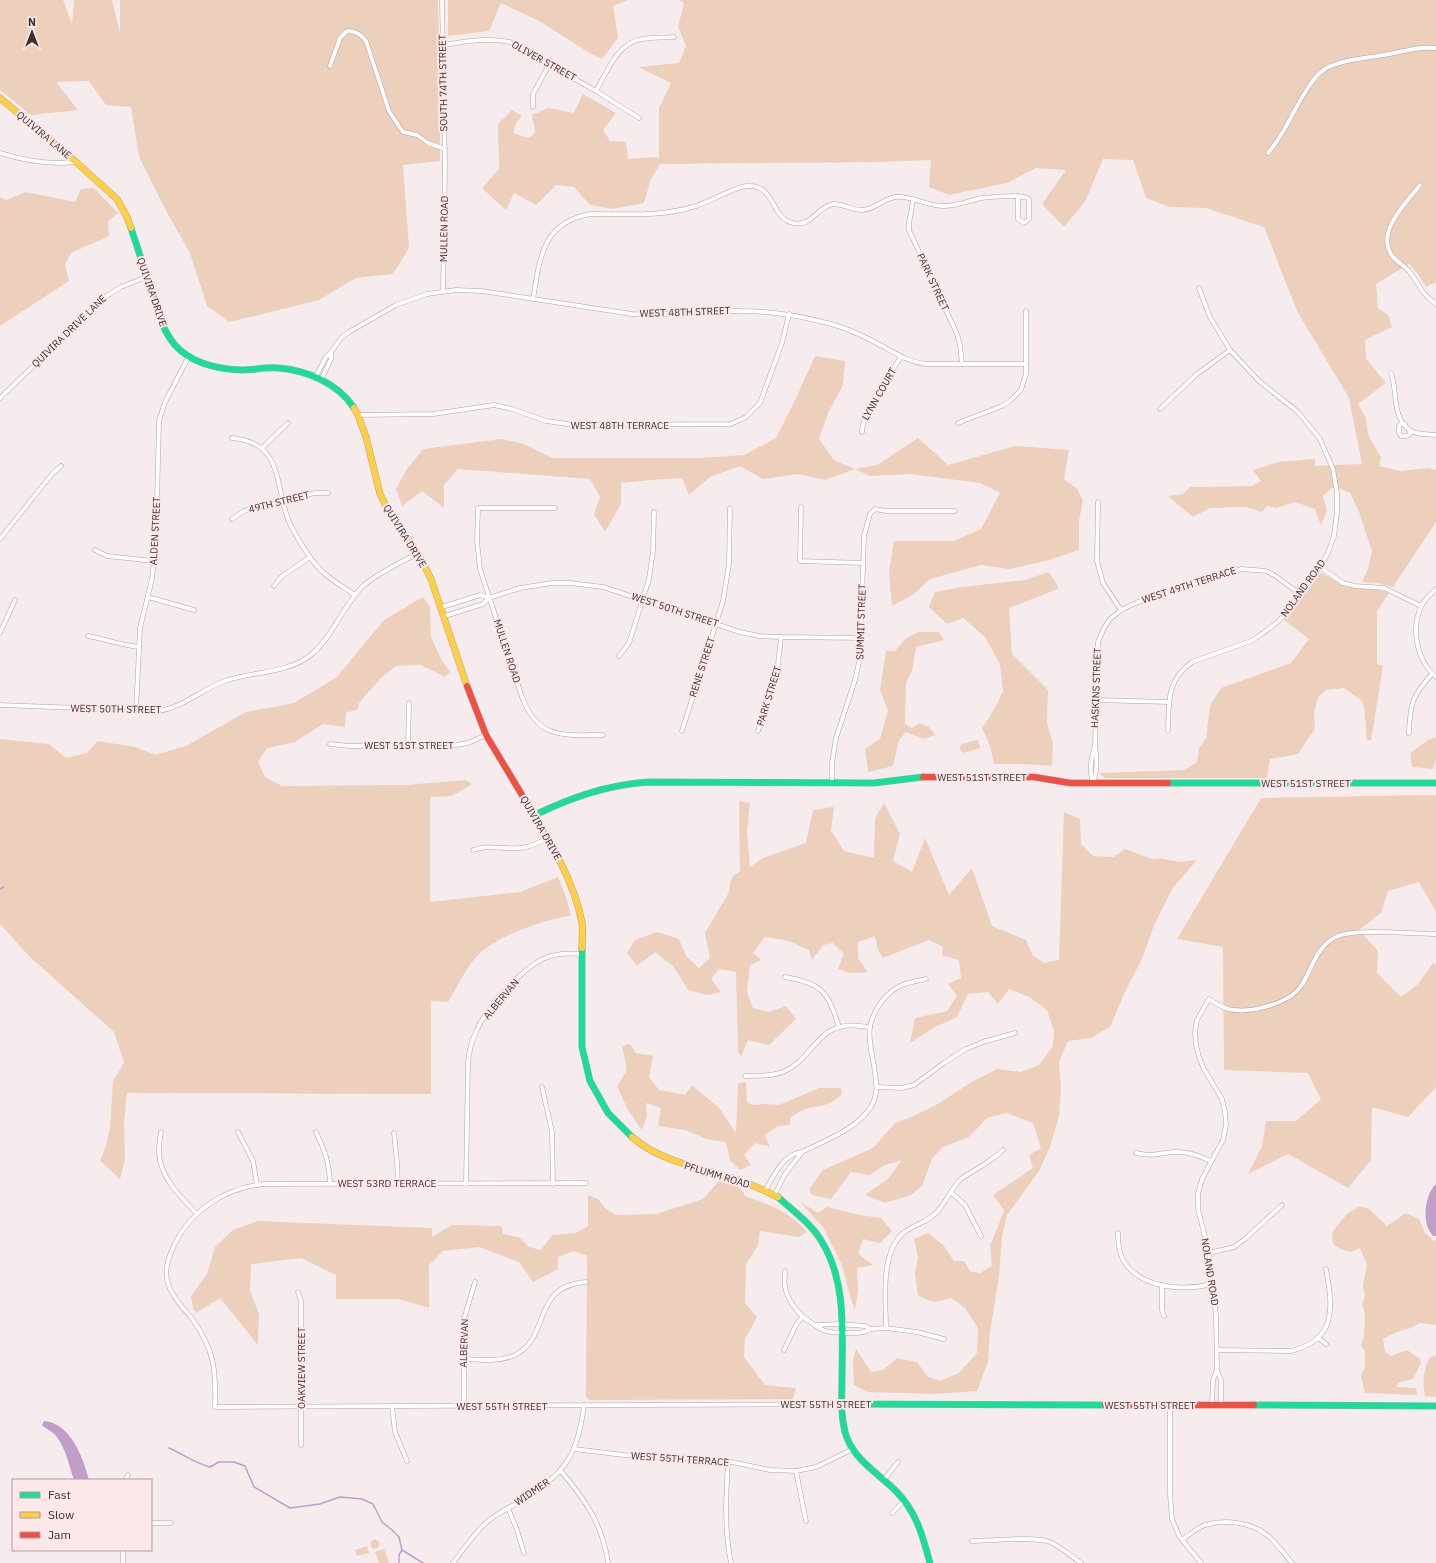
<svg xmlns="http://www.w3.org/2000/svg" width="1436" height="1563" font-family="'IBM Plex Sans',sans-serif">
<style>
.green{fill:#ecd0bb}
.water{fill:#c09ec9}
.lines{fill:none;stroke-linecap:round;stroke-linejoin:round}
.stream{stroke:#c09ec9;stroke-width:1.5}
.street-casing{stroke:#ada3a4;stroke-width:5}
.fast-casing{stroke:#ada3a4;stroke-width:7}
.slow-casing{stroke:#ada3a4;stroke-width:7}
.jam-casing{stroke:#ada3a4;stroke-width:7}
.street{stroke:#fefcfc;stroke-width:4}
.fast{stroke:#16e098;stroke-width:6}
.slow{stroke:#ffcf43;stroke-width:6}
.jam{stroke:#f24e42;stroke-width:6}
.labels{text-anchor:middle;dominant-baseline:central;stroke-width:4;stroke-linejoin:round;paint-order:stroke}
.street-label{font-size:10px;fill:#3a3131;stroke:#fce7e9}
</style>
<rect width="100%" height="100%" fill="#f7eced"/>
<g class="green">
<path d="M0,0h63l9,24 2,-24h38l8,33v-33h318l2,100v61l-37,4 6,83 -16,26 -37,4 -37,22 -90,22 -22,-16 -17,-53 -26,-46 -25,-50 -8,-50 -25,-2 -17,-24 -33,1 22,28 -47,5 -31,-25z"/>
<path d="M448,0h180l-15,6 5,32 -16,21 -14,-7 -49,-31 -38,-18 -12,28 -41,5z"/>
<path d="M679,0h757v282l-10,5 -8,-13 -9,-10 -33,20 2,24 10,7 4,12 -27,13 1,19 20,24 -28,21 8,14 2,16 13,24 -2,8 21,5 28,-3 8,2v52l-43,65 -16,-4 -15,-1 6,-13 4,-18 -13,-39 -9,-19 -16,-7 -11,10 4,14 -6,16 -6,-17 -20,-7 -19,6 -9,-2 -5,6 -16,-5 -36,1 -17,9 -25,-21 15,-2 7,-7 62,-1 9,-5 -8,-11 25,-8 37,-3v7l47,-2 -13,-66 -52,-87 -33,-84 -58,-19 -36,-1 -24,-9 -13,-38 -30,-1 -18,43 -21,25 -22,-23 24,-34 -30,-2 -29,15 -58,12 -20,-8 2,-27 -50,2 -221,2 -10,17 -6,22 -31,6 -23,-4 -16,-18 -18,-2 -20,20 -22,-12 -8,17 -24,-22 17,-19 -1,-45 14,-14 10,6 -6,7 -3,10 14,5 5,-2 3,-4 -3,-17 16,-7 26,5 9,-19 33,19 -13,17 7,11 16,1 2,17 30,-2 1,5v-54l12,-25 -33,-16 41,-4 7,-17 -8,-19 6,-24z"/>
<path d="M94,188l24,25 -10,8 1,15 -38,17 -6,12 4,16 -69,45v-129l6,3 20,-8 49,10 6,-13z"/>
<path d="M815,356l30,5 -2,24 -15,28 -9,26 15,21 21,9 22,-4 41,-27 30,27 67,-19 54,4 -5,29 13,10 6,11 -4,21v29l-33,11 -37,8 -28,-4 -51,14 -16,15 -22,12 -3,-33 5,-32h60l27,-12 19,-36 -20,-10 -70,-9 -40,2 -15,-7 -30,11 -27,-6 -35,5 -23,-13 -30,11 -21,18 -7,-17 -32,2 -29,3v21l-16,28 -11,-18 6,-17 -10,-18 -132,-10 -14,16v23l-22,-17 -20,15 -6,-17 11,-20 16,-20 78,-10 23,5 28,14h148l44,-3 32,-17 19,-38z"/>
<path d="M1049,572l8,12 1,5 -49,19 3,46 36,36 -1,33 6,21 -1,22 -27,-2h-31l-4,-18 -8,-18 7,-10 14,-26 -3,-28 -15,-27 -22,-19 -16,6 -18,-17 6,-15 27,-5 63,-7z"/>
<path d="M1322,573l23,14 34,3 10,3 -12,18v53l6,2 -12,75 -4,-1 -3,-34 -2,-5 -18,-13 -18,2 -8,7 -4,15 1,17 -17,25 -28,5 -3,19h-162l-6,-5 86,-3 12,-8 2,-14 7,-10 4,-32 11,-18 70,-25 18,-24 -25,-19 33,-44z"/>
<path d="M423,597l7,10 1,30 11,24 8,11 -5,5 -24,-12 -25,1 -15,12 -22,25 -1,6 -12,4 -1,14 -22,-3 -28,18 -28,6 -9,14 7,15 17,9 124,-1 59,-5 7,4 -20,12 -22,1v105l90,-10 38,-15 8,20 5,18c-29,6 -82,22 -99,47 -9,12 -16,27 -24,40l-17,-1v93l-304,-1 -3,31 1,35 -5,20 -20,-18 6,-16 4,-17 3,-47 11,-18 -10,-31 -85,-76 -29,-32v-185l49,5 17,14 21,-5 11,-12 38,6 19,8 31,-9 60,-34 48,-9 43,-26 47,-57z"/>
<path d="M918,632h21l5,8 -28,7 -4,24 -6,12 -1,41 7,4 7,-5 10,4 6,8 -12,4 -17,-7 -7,8 -6,26 -25,6 -3,-23 15,-10 8,-28 -8,-21 6,-39h9l10,-12z"/>
<path d="M1436,737v22l-3,10 -21,-2 -2,-14 18,-13z"/>
<path d="M978,740l2,8 -16,5 -4,-3v-4l2,-2z"/>
<path d="M1436,795v117l-17,-30 -31,9 -7,22 -22,17 19,21 -1,22 24,24 17,-13 15,-21 3,2v122l-28,30 -36,-10 -1,53 -23,28 -60,-34 -40,20 14,-28 4,-25h30l25,-22 -13,-26 -84,-3 -1,-123 -46,-8 84,-141z"/>
<path d="M739,801l11,2 -3,29 3,35 13,-9 43,-15 7,-33 21,-3 -3,24 13,20 30,7 1,-40 9,-15 16,31 -7,27 19,11 13,-34 24,57 23,-27 20,58 34,14 7,16 11,7 15,-3 5,-148 16,7 1,25 12,12 20,1 12,-8 27,10 7,-1 22,4 16,-2 -25,29 -17,34 -13,36 -18,35 -14,33 -19,11 -23,3 -9,21 2,28 -2,26 -9,31 -11,24 -32,44 -5,22 -3,39 -9,56 -2,30 -11,29 -42,3 -68,-2 -13,-7 -1,-25 3,-11 15,23 12,-2 14,-12 20,4 11,15 12,4 19,-8 18,-20 1,-25 -13,-20 -14,-10 -17,4 -16,-6 -3,-23 3,-16 -4,-18 14,-6 16,13 10,15h10l6,10 10,2 12,-7 -2,-21 7,-16 7,-19 -11,-15 40,-27 -4,-13 12,-7 -8,-25 -27,-10 -19,5 -18,19 -26,10 -11,12 -10,27 -11,9 -26,8 -20,-8 23,-16 14,-19 -19,6 -13,9 -19,-3 -20,27 -19,-4 -3,-6 14,-19 50,-22 22,-25 19,-7 24,-12 32,-21 27,-14 24,3 18,-7 14,-19 1,-15 -7,-21 -18,-13 -20,-8 -11,15 -10,-12 -20,2 -11,23 -22,10 -25,16 5,-25 32,-7 10,-15 -9,-12 13,-6 -2,-18 -17,-5 1,-8 -14,-7 -46,18 -5,-8 -3,-14 -17,6v16l10,14 -19,1 -11,-4 6,-15 -11,-11 -10,2 -11,15 -3,-10 -21,-9 -23,-4 -12,16 8,7 -11,5 -3,27 6,16 16,4 17,-6 10,13 -27,26 -21,-5 -7,17 -3,-5 -2,-80 -17,-3 -8,10 10,13 -13,3 -20,-5 -15,-24 -18,-14 -18,14 -10,-13 8,-13 22,-8 22,7 7,17 13,12 11,-10 -5,-25 23,-39 4,-17 8,-6z"/>
<path d="M630,1044l6,9 17,3 -4,21 10,13 26,5 7,-10 27,23 17,25 2,-50 8,-1 1,21 7,2 10,-1 15,1 40,-17h22l1,6c-15,15 -25,10 -41,17 -4,2 -8,5 -11,7v7l-12,1 -13,9 5,12 -15,-4 -11,12 7,10 -11,5 -10,-10 -4,-18 -20,-3 -21,-9 -27,-4 3,-18 -15,-5 1,13 -5,14 -14,-20 -11,-24 10,-16 -5,-24z"/>
<path d="M719,1181c11,3 23,3 26,15 27,10 42,14 62,36l-8,5 -39,-6 -2,14 -12,19 -1,39 12,14 -12,22 -1,18 21,28 31,3 -3,11 -204,1 -3,-3 1,-141 -13,-5 -16,6v12l-25,13 -14,-20 -40,-15 -36,4 -14,14v43l-30,-9h-63v-24l-35,-17 -50,6 -1,27 9,23 -1,31 -38,-47 -24,15 -3,-5 -2,-12 16,-22 8,-27 18,-17 25,-9 174,7v9l20,-12 49,1 2,8 16,3 10,10 12,3 11,-15 24,-2 12,-7v-31l10,4 7,9 11,7 40,-1 47,-15z"/>
<path d="M799,1201l19,12 9,-6 27,7 27,4 11,13 -12,12 -17,-4 -5,15 15,11 -16,3 1,23 -3,19 -3,-7 -10,-38 -19,-38z"/>
<path d="M1359,1207l9,1 19,18 19,-13 13,6 6,14 9,8 2,-1v85l-16,-2 -9,5 -12,3 -16,8 2,13 6,4 16,-6 13,9 1,4 -8,16 -15,4 -2,4 20,1 1,7 -52,-2 -4,-17 4,-9v-16l-4,-5 3,-11 1,-21 -3,-10 3,-8 -2,-11 4,-20 -7,-17c-12,7 -17,2 -27,-4l-1,-12 16,-19z"/>
<path d="M1436,1355v42l-11,-1c-3,-15 -2,-25 5,-39z"/>
<circle cx="375" cy="1544" r="4.5"/>
<path d="M367,1546l2,7 -12,3 -2,-6z"/>
<path d="M384,1549l5,14h-10l-4,-11z"/>
</g>
<g class="water">
<path d="M1436,1184v52h-3c-1,-2 -4,-5 -5,-8 -5,-13 -2,-35 8,-44z"/>
<path d="M44,1421c27,2 39,37 45,59h-15c-5,-14 -8,-32 -18,-44 -4,-5 -10,-7 -14,-11z"/>
</g>
<g class="lines">
<g class="stream">
<path d="M0,889l4,-2"/>
<path d="M169,1448c16,7 25,15 41,19l9,-5h15l11,4 9,21 36,21 30,-4 20,-7 22,2 11,5 9,18 10,8 7,7 3,13 21,13"/>
<path d="M399,1563v-8l3,-5"/>
</g>
<defs>
<g id="street">
<path d="M442,0l3,167 -2,124"/>
<path d="M443,45c22,-3 45,-8 67,-3l86,49 43,27"/>
<path d="M330,66l10,-28 7,-7c9,0 13,3 19,10l23,70 14,21 14,3 11,8 17,6"/>
<path d="M596,91c11,-19 22,-49 46,-52 10,-2 21,-1 32,-2"/>
<path d="M533,107v-13l17,-31"/>
<path d="M0,153c25,8 50,12 76,9"/>
<path d="M1268,153c5,-6 10,-13 14,-20 11,-17 26,-53 43,-64 15,-9 41,-11 59,-14 17,-3 35,-9 52,-7"/>
<path d="M1420,185c-14,18 -46,48 -27,72 5,5 11,9 16,14 11,14 12,23 27,33"/>
<path d="M913,201l-4,22v7l48,104 3,11 2,19"/>
<path d="M533,299c7,-41 9,-77 58,-85 35,0 71,3 105,-8 14,-4 38,-19 51,-20 29,-2 23,32 46,37 18,4 23,-14 37,-18 10,-4 21,6 32,5 12,0 21,-11 33,-13 15,-2 32,9 48,9 13,0 26,-5 38,-8 11,-1 22,-2 34,-2 5,1 10,0 14,3v20l-5,4 -6,-4v-23"/>
<path d="M1391,373c7,19 0,45 20,58 7,4 18,3 25,4"/>
<path d="M315,378l11,-21 5,-5 11,-15 7,-5 47,-27 31,-11 29,-4 26,1 150,23c37,2 73,-4 109,-3 28,0 55,4 82,11 19,4 41,14 59,24 15,8 26,16 44,18h100"/>
<path d="M321,380l10,-21v-7"/>
<path d="M0,398l105,-101 16,-10 25,-10"/>
<path d="M1160,409l37,-35 33,-24"/>
<path d="M358,415l75,-1 61,-9 18,4 34,12 29,4 156,-1 15,-7 14,-14 22,-60 7,-29"/>
<path d="M958,423l44,-17 8,-5 11,-11 5,-16v-63"/>
<path d="M1405,424h-4l-2,2v7l2,3c4,1 9,0 10,-5"/>
<path d="M862,432c0,-21 27,-56 39,-75"/>
<path d="M232,438c55,5 41,52 59,88 9,17 20,36 34,48 9,8 20,14 30,21"/>
<path d="M262,448l26,-25"/>
<path d="M1098,502l-1,59 6,22 18,27"/>
<path d="M801,507l-1,54 63,2"/>
<path d="M555,508h-77l-1,33 3,28 42,128c16,43 42,38 81,38"/>
<path d="M232,519l12,-8 71,-18h13"/>
<path d="M0,539l52,-65 9,-8"/>
<path d="M95,550l12,6 47,5"/>
<path d="M1320,567l23,16 12,3 29,2 37,18"/>
<path d="M274,586l7,-9 29,-20"/>
<path d="M1436,589c-5,5 -11,10 -14,16 -12,24 -5,56 14,72"/>
<path d="M148,597l46,13"/>
<path d="M442,607l38,-12 9,3"/>
<path d="M445,616l38,-12 6,-6 31,-10 32,-5h18l33,4 137,45 19,4 22,1 81,1"/>
<path d="M0,633l15,-33"/>
<path d="M88,636c17,3 33,9 51,11"/>
<path d="M619,656l10,-13 2,-6 18,-58 4,-28 1,-39"/>
<path d="M1096,700l73,2"/>
<path d="M0,705l159,6c25,-4 43,-22 66,-30 28,-10 63,-7 87,-27 21,-18 31,-48 51,-68 13,-12 39,-24 55,-33"/>
<path d="M136,711l4,-83 12,-49 4,-37 3,-121 6,-19 24,-46"/>
<path d="M682,731l41,-130 6,-37 1,-56"/>
<path d="M758,731l19,-58 4,-36"/>
<path d="M1168,731c1,-29 -2,-50 24,-69l59,-21 11,-7 17,-13 41,-54 8,-14 6,-17 3,-24v-19l-4,-24 -13,-30 -22,-27 -39,-31 -29,-31 -20,-33 -11,-29"/>
<path d="M1409,733c1,-29 3,-37 23,-59"/>
<path d="M330,744l20,2 106,-1 12,-2 18,-8"/>
<path d="M408,745l1,-42"/>
<path d="M832,783v-20l4,-25 19,-58 5,-22 4,-122 6,-22 5,-5 11,2h69"/>
<path d="M1093,783c5,-12 4,-25 2,-38l3,-103 6,-14 6,-9 11,-9 17,-8 104,-33 24,2 8,4 26,19"/>
<path d="M1093,783c-4,-12 -2,-23 1,-35"/>
<path d="M473,850c16,-6 30,0 47,-2 10,-1 19,-5 27,-10"/>
<path d="M785,977c37,6 43,15 54,50"/>
<path d="M745,1076c13,-1 28,1 40,-5 22,-9 32,-39 55,-44 10,-3 20,-1 30,0"/>
<path d="M542,1087l10,45 1,52"/>
<path d="M877,1087l25,1 12,-3 30,-22 22,-14 17,-7 32,-9"/>
<path d="M161,1132c-1,6 -2,13 -2,19 0,26 21,45 38,63"/>
<path d="M238,1132l15,29 4,24"/>
<path d="M316,1132c9,19 13,30 14,51"/>
<path d="M394,1133l3,29 1,22"/>
<path d="M1136,1153c16,4 23,0 38,-1 14,-1 25,4 37,9"/>
<path d="M586,1183l-322,1c-40,4 -76,28 -92,66 -4,9 -7,20 -5,30 4,17 16,27 26,40 22,31 23,51 22,87l628,-3"/>
<path d="M466,1184l2,-122c1,-11 4,-22 9,-32 9,-22 45,-61 66,-71 12,-6 26,-6 39,-5"/>
<path d="M765,1191c8,-14 18,-37 37,-39 24,-12 56,-23 70,-47 7,-13 4,-25 2,-39 -2,-12 -6,-26 -4,-39 3,-17 16,-35 32,-42 8,-3 16,-4 24,-6"/>
<path d="M952,1193l13,12 16,31"/>
<path d="M774,1196l11,-22 17,-22"/>
<path d="M1118,1233c0,9 1,19 5,27 17,29 60,31 89,24"/>
<path d="M1209,1253l25,-6 11,-8 37,-34"/>
<path d="M785,1271c0,5 -1,11 0,16 4,20 21,34 38,43 6,3 14,2 21,3 10,0 19,1 27,-4"/>
<path d="M1162,1285v25l2,6"/>
<path d="M298,1292l3,9v144"/>
<path d="M817,1325l21,-1 27,2 6,3 15,-1 31,4 27,7"/>
<path d="M886,1328c0,-29 -6,-72 16,-94 10,-9 24,-11 33,-20 11,-10 16,-26 26,-35 9,-7 19,-11 28,-18 5,-3 10,-7 14,-11"/>
<path d="M1318,1338l8,6"/>
<path d="M784,1350l12,-25 6,-8"/>
<path d="M1217,1350l74,1c46,-11 42,-44 35,-82"/>
<path d="M464,1359c16,1 33,3 49,-3 39,-17 17,-70 73,-74"/>
<path d="M1217,1371l4,9v25"/>
<path d="M1170,1405v89l2,25 7,17 22,27"/>
<path d="M1212,1405l1,-25 4,-10 -1,-54 -7,-63 -11,-44v-15l4,-15 21,-39 3,-15 -1,-13 -3,-13 -18,-30 -5,-12 -3,-12 -1,-13 2,-12 12,-21c6,4 13,8 19,10 21,5 61,-5 73,-23 11,-16 15,-40 35,-49 17,-9 78,-3 100,-3"/>
<path d="M392,1406l3,26 12,29"/>
<path d="M464,1406v-87l11,-37"/>
<path d="M574,1449l50,6 98,5 48,10 26,1 20,-4 37,-18"/>
<path d="M728,1461c-2,34 -4,68 3,102"/>
<path d="M560,1470c25,29 43,55 48,93"/>
<path d="M796,1471l10,50"/>
<path d="M126,1480l2,-5"/>
<path d="M884,1480l14,-18"/>
<path d="M508,1508l9,22 7,23"/>
<path d="M892,1513l12,-12"/>
<path d="M151,1523h20"/>
<path d="M1182,1540c7,-5 15,-12 23,-15 21,-6 45,-3 62,10 9,7 17,19 25,28"/>
<path d="M972,1541c18,0 64,-5 78,1 11,5 21,14 31,21"/>
<path d="M123,1550v13"/>
<path d="M453,1563c11,-14 21,-30 35,-42 11,-9 25,-15 37,-23 41,-25 53,-44 59,-93"/>
</g>
<g id="fast">
<path d="M131,228c7,21 14,43 21,64 5,18 10,38 23,53 16,18 43,24 66,25 12,0 25,-3 37,-2 28,2 60,15 76,40"/>
<path d="M1168,783h268"/>
<path d="M535,815c37,-18 72,-30 113,-33l226,1 49,-6"/>
<path d="M582,948v99l8,34 18,32 24,24"/>
<path d="M778,1197c15,14 34,27 44,45 25,41 20,90 20,136 0,20 -2,41 5,60 9,23 32,36 49,53 21,22 26,43 34,72"/>
<path d="M843,1404l262,1"/>
<path d="M1254,1405l182,1"/>
</g>
<g id="slow">
<path d="M0,98l76,64 41,37 10,18 4,11"/>
<path d="M354,408l4,7 8,22 14,57 6,12 32,47 13,26 36,107"/>
<path d="M528,805c22,37 46,75 54,118 1,8 0,17 0,25"/>
<path d="M632,1137c31,27 74,31 112,45 11,4 23,10 34,15"/>
</g>
<g id="jam">
<path d="M467,686l19,49 42,70"/>
<path d="M923,777h111l36,6h98"/>
<path d="M1105,1405h149"/>
</g>
</defs>
<use href="#street" class="street-casing"/>
<use href="#fast" class="fast-casing"/>
<use href="#slow" class="slow-casing"/>
<use href="#jam" class="jam-casing"/>
<use href="#street" class="street"/>
<use href="#fast" class="fast"/>
<use href="#slow" class="slow"/>
<use href="#jam" class="jam"/>
</g>
<g class="labels">
<g class="street-label">
<text transform="translate(544 61) rotate(29)">OLIVER STREET</text>
<text transform="translate(443 83) rotate(-91)">SOUTH 74TH STREET</text>
<text transform="translate(44 135) rotate(40)">QUIVIRA LANE</text>
<text transform="translate(444 229) rotate(-89)">MULLEN ROAD</text>
<text transform="translate(933 282) rotate(65)">PARK STREET</text>
<text transform="translate(152 292) rotate(71)">QUIVIRA DRIVE</text>
<text transform="translate(685 312) rotate(-2)">WEST 48TH STREET</text>
<text transform="translate(69 331) rotate(-44)">QUIVIRA DRIVE LANE</text>
<text transform="translate(879 394) rotate(-60)">LYNN COURT</text>
<text x="620" y="425">WEST 48TH TERRACE</text>
<text transform="translate(279 502) rotate(-14)">49TH STREET</text>
<text transform="translate(155 531) rotate(-87)">ALDEN STREET</text>
<text transform="translate(405 536) rotate(58)">QUIVIRA DRIVE</text>
<text transform="translate(1189 585) rotate(-18)">WEST 49TH TERRACE</text>
<text transform="translate(1303 588) rotate(-54)">NOLAND ROAD</text>
<text transform="translate(675 610) rotate(18)">WEST 50TH STREET</text>
<text transform="translate(861 622) rotate(-88)">SUMMIT STREET</text>
<text transform="translate(507 651) rotate(72)">MULLEN ROAD</text>
<text transform="translate(702 667) rotate(-72)">RENE STREET</text>
<text transform="translate(1096 688) rotate(-88)">HASKINS STREET</text>
<text transform="translate(769 696) rotate(-73)">PARK STREET</text>
<text transform="translate(116 709) rotate(1)">WEST 50TH STREET</text>
<text x="409" y="745">WEST 51ST STREET</text>
<text x="982" y="777">WEST 51ST STREET</text>
<text x="1306" y="783">WEST 51ST STREET</text>
<text transform="translate(541 828) rotate(60)">QUIVIRA DRIVE</text>
<text transform="translate(501 999) rotate(-50)">ALBERVAN</text>
<text transform="translate(717 1175) rotate(17)">PFLUMM ROAD</text>
<text x="387" y="1183">WEST 53RD TERRACE</text>
<text transform="translate(1210 1272) rotate(81)">NOLAND ROAD</text>
<text transform="translate(464 1343) rotate(-88)">ALBERVAN</text>
<text transform="translate(301 1368) rotate(-90)">OAKVIEW STREET</text>
<text x="826" y="1404">WEST 55TH STREET</text>
<text x="1150" y="1405">WEST 55TH STREET</text>
<text x="502" y="1406">WEST 55TH STREET</text>
<text transform="translate(680 1459) rotate(4)">WEST 55TH TERRACE</text>
<text transform="translate(532 1492) rotate(-34)">WIDMER</text>
</g>
</g>
<rect x="12" y="1479" width="140" height="72" fill="#fce7e9" stroke="#ae9e9f"/>
<rect x="20" y="1492" width="20" height="6" fill="#16e098" stroke="#ae9e9f"/>
<text x="48" y="1499" font-size="12" fill="#3a3131">Fast</text>
<rect x="20" y="1512" width="20" height="6" fill="#ffcf43" stroke="#ae9e9f"/>
<text x="48" y="1519" font-size="12" fill="#3a3131">Slow</text>
<rect x="20" y="1532" width="20" height="6" fill="#f24e42" stroke="#ae9e9f"/>
<text x="48" y="1539" font-size="12" fill="#3a3131">Jam</text>
<g transform="translate(32 32)" stroke="#fce7e9" stroke-width="3" paint-order="stroke">
<path d="M0-3L7 15L0 10L-7 15Z" fill="#3a3131"/>
<text y="-6" font-size="11" font-weight="bold" text-anchor="middle" fill="#3a3131">N</text>
</g>
</svg>
